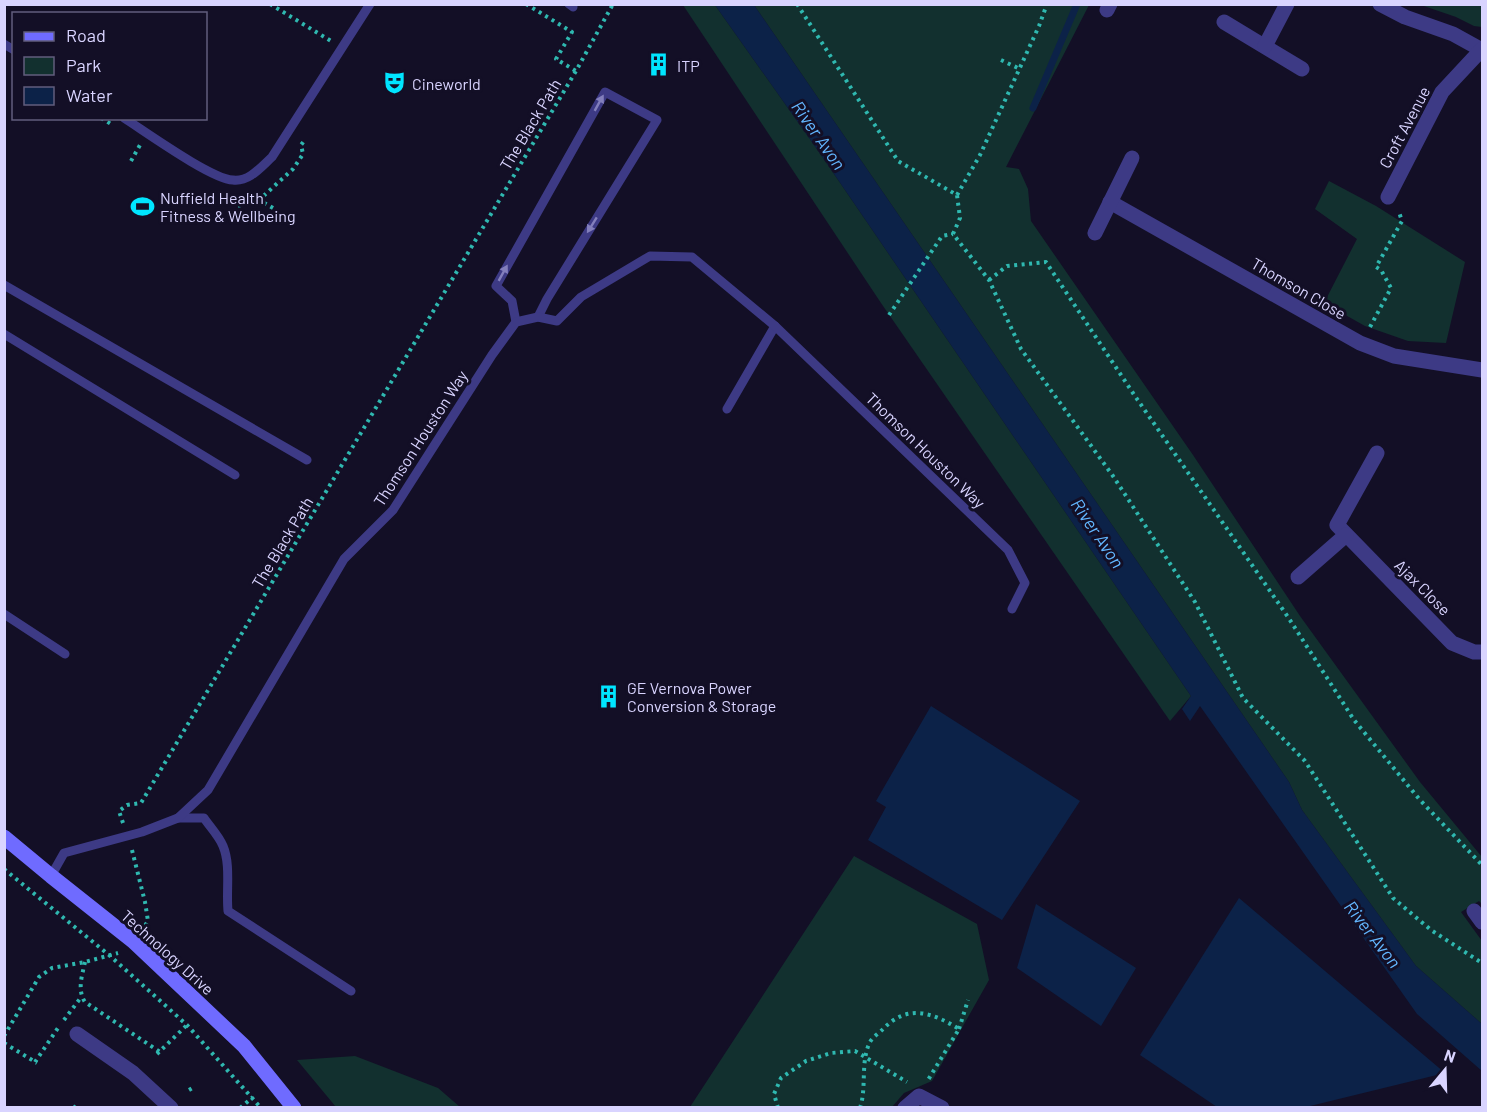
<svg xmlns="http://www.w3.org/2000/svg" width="1487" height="1112" font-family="Barlow,sans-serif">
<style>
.green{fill:#12302f}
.water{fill:#0c2248}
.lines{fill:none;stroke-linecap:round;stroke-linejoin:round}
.stream{stroke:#0c2248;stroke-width:7}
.path{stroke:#2fb8b0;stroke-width:4;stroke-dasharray:3 4.5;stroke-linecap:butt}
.lane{stroke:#3d3a85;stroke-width:9}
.street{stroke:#3d3a85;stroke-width:15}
.secondary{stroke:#6f6bff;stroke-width:15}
.oneway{fill:#837fbc}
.labels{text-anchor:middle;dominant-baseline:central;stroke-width:6;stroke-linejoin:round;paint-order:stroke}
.poi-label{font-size:16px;fill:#d9d4ff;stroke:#130f26;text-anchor:start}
.street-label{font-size:16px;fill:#d9d4ff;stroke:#130f26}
.water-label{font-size:18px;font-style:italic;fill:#62b6ff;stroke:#130f26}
</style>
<rect width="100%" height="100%" fill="#130f26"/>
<g class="green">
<path d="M683,5h32l102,144 374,547 -21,25 -289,-418z"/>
<path d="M754,5h335l-83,162 13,2 9,20 3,32 162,234 107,161 120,166 62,75v47l-3,-3 -18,11 21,29v83l-66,-58 -114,-156 -13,-28z"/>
<path d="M1421,5h61v22l-8,-1 -18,-9z"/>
<path d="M1329,181l47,25 89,56 -19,81 -38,-2 -43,-15 -41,-23 33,-64 -42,-30z"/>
<path d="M854,856l123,68 12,56 -57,101 -28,12 -12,14h-202z"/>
<path d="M355,1056l83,32 22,19h-124l-39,-47z"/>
</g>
<g class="water">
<path d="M715,5h39l535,777 13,28 114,156 66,58v47l-65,-57 -217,-308 -10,15 -8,-12 9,-13 -374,-547z"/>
<path d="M931,706l149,95 -78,119 -134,-80 18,-33 -10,-6z"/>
<path d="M1239,898l206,175 -139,34h-89l-77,-52z"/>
<path d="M1036,904l100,64 -35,58 -84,-58z"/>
</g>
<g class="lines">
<path class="stream" d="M1033,108l44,-104"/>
<g class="path">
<path d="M270,4l61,37"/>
<path d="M526,4l46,28 -16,27 20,12"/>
<path d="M797,4l101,157 59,34 3,23 -7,16 36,46 32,69 92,127 82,126 48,96 62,63 88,137 38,32 51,33"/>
<path d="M1001,60l19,9"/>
<path d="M101,118l10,6"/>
<path d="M131,161l9,-16"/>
<path d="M219,194l18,12 22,-6"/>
<path d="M957,195l23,-40 59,-129 8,-22"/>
<path d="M273,208l-14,-8 34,-31 10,-15 -2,-9 3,-4"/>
<path d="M989,280l18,-14 39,-4 91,137 151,218 66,103 66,80 62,65"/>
<path d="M889,315l53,-79 11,-2"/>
<path d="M1370,327l21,-39 -10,-18 -5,-3 26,-46 -3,-9"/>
<path d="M123,823l-4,-12 8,-6 14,-2 435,-732 37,-67"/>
<path d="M132,850l13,52 3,19 -4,6"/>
<path d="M4,869l105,86 78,70 74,83"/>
<path d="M85,962c-3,14 -8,28 0,40l75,50"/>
<path d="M64,1020l18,-24"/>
<path d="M959,1029l9,-29"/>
<path d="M4,1036l35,-59 13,-9 33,-6 33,-9"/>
<path d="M4,1043l33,20"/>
<path d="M157,1054l30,-29"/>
<path d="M35,1062l23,-34"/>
<path d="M189,1090l5,-3"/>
<path d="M4,1107l1,1"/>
<path d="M74,1108l3,-4"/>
<path d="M240,1108l13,-11"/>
<path d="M778,1108l-4,-14 7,-16 25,-17 25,-8 24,-2 52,31"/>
<path d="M860,1108c7,-21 0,-46 10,-66 3,-5 9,-9 13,-13 25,-26 50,-16 76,0l-31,51"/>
</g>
<g class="lane">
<path d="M569,4l4,3"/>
<path d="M4,44l10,6"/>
<path d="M124,118c22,14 87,61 109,62 16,2 28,-13 39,-23l98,-153"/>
<path d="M4,285l303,175"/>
<path d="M516,322l-4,-21 -16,-15 109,-194 52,28 -110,179 -9,18"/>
<path d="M4,334l231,141"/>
<path d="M727,409l48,-83"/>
<path d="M4,614l61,40"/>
<path d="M178,818h26c6,9 15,18 19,28 8,19 3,44 5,65l123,80"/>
<path d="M51,876l13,-23 78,-21 36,-14 30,-28 136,-231 49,-49 99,-155 24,-33 22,-5 19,4 24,-24 69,-41 42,1 83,69 233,224 17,33 -13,26"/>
</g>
<g class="street">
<path d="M1380,4l25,13 48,17 29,16"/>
<path d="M1107,10l3,-6"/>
<path d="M1224,22l78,47"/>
<path d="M1265,46l22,-42"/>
<path d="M1388,197l54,-105 40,-43"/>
<path d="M1110,202l250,141 34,13 88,14"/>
<path d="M1095,233l37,-75"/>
<path d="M1377,453l-40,72 115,118 22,9h8"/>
<path d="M1298,577l48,-42"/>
<path d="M1474,911l8,11"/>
<path d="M77,1034l56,39 38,35"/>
<path d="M905,1108l14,-12 23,12"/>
</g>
<path class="secondary" d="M4,837l47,39 82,65 111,105 50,62"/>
</g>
<defs><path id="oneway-solid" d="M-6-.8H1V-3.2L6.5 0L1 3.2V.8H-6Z" transform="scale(1.5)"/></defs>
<g class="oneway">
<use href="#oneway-solid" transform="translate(599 103) rotate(-61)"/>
<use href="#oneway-solid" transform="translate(592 225) rotate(122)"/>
<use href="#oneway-solid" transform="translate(503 273) rotate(-61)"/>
</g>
<defs>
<symbol id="building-bare" viewBox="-9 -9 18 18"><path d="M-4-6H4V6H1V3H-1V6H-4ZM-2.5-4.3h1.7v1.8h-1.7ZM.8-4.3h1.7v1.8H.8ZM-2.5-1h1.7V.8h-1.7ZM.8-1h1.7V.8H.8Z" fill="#00e5ff" stroke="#130f26" stroke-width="2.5" paint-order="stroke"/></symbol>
<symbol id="theatre-bare" viewBox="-9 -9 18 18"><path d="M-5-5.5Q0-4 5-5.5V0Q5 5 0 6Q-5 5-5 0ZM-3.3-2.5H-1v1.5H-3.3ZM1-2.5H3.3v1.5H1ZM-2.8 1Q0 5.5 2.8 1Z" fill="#00e5ff" stroke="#130f26" stroke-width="2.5" paint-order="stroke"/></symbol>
<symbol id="stadium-bare" viewBox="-9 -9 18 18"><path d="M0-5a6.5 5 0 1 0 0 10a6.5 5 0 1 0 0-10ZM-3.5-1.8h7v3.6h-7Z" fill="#00e5ff" stroke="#130f26" stroke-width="2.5" paint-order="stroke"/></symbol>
</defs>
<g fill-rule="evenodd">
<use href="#building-bare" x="642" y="48" width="33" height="33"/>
<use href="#theatre-bare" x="378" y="66" width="33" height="33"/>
<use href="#stadium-bare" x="126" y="190" width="33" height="33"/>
<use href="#building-bare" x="592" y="680" width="33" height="33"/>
</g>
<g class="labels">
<g class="poi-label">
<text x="677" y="65">ITP</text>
<text x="412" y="83">Cineworld</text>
<text x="160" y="197">Nuffield Health<tspan x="160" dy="18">Fitness &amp; Wellbeing</tspan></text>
<text x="627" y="687">GE Vernova Power<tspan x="627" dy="18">Conversion &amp; Storage</tspan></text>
</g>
<g class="street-label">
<text transform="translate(530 124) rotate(-59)">The Black Path</text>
<text transform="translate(1404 127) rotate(-62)">Croft Avenue</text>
<text transform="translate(1299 288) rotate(30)">Thomson Close</text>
<text transform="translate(420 438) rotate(-57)">Thomson Houston Way</text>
<text transform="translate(926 450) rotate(44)">Thomson Houston Way</text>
<text transform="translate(282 542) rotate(-59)">The Black Path</text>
<text transform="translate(1423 587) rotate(45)">Ajax Close</text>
<text transform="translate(168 952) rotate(42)">Technology Drive</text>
</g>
<g class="water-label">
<text transform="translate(819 135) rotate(55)">River Avon</text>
<text transform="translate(1098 533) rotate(56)">River Avon</text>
<text transform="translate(1373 934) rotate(52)">River Avon</text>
</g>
</g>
<rect width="1487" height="1112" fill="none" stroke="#d9d4ff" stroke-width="12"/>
<rect x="12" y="12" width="195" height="108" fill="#130f26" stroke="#625e7d" stroke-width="1.5"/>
<rect x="24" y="32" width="30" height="9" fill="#6f6bff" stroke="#625e7d" stroke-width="1.5"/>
<text x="66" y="42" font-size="18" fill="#d9d4ff">Road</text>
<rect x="24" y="57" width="30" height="18" fill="#12302f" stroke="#625e7d" stroke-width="1.5"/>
<text x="66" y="72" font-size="18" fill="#d9d4ff">Park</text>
<rect x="24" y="87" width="30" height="18" fill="#0c2248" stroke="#625e7d" stroke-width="1.5"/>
<text x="66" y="102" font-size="18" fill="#d9d4ff">Water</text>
<g transform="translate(1445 1070) rotate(19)" stroke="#130f26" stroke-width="4.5" paint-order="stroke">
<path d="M0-4.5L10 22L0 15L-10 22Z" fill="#d9d4ff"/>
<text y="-9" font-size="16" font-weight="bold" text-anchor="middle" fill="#d9d4ff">N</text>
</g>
</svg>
